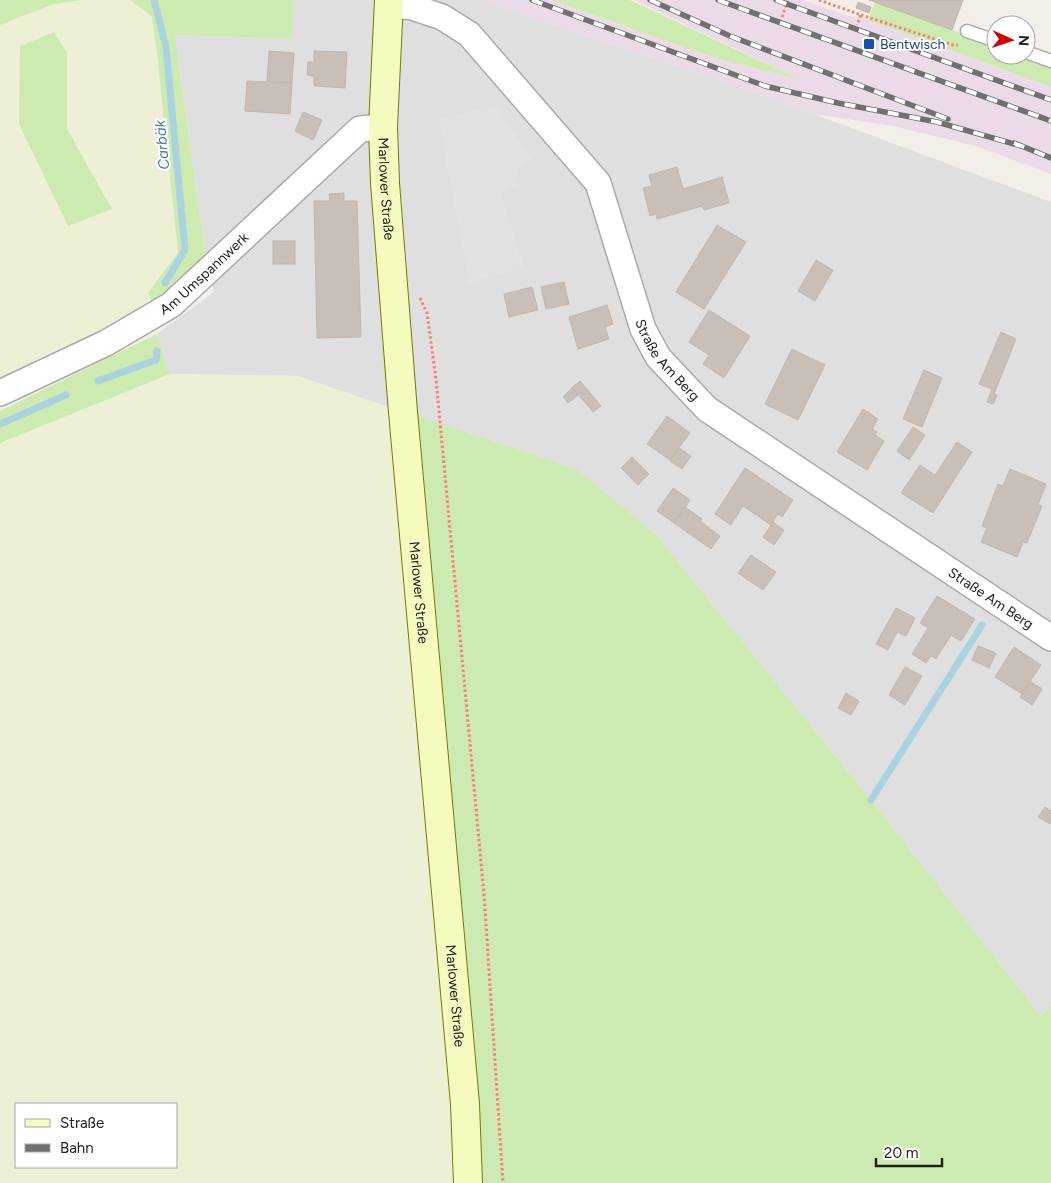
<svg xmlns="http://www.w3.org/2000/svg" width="1051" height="1183" font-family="Figtree,sans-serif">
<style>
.residential{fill:#e0dfdf}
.industrial{fill:#ebdbe8}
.farmland{fill:#eef0d5;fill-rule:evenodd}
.grass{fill:#cdebb0}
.parking{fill:#e2e2e2}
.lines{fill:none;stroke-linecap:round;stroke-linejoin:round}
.stream{stroke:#aad3df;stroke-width:7}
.building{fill:#c7bfb8;stroke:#c4b6ab}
.service-casing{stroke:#a9a9a9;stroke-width:15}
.minor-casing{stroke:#a9a9a9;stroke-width:28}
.secondary-casing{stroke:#707d05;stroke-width:30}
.path{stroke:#fa8072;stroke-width:3;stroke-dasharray:2.5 2.5;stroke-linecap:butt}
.service{stroke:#fff;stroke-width:12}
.minor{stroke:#fff;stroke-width:25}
.secondary{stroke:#f7fabf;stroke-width:28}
.rail-casing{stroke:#707070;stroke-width:5.5}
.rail{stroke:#fff;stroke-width:4;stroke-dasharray:11;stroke-linecap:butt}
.transit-dot{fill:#1a4fb4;stroke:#fff;stroke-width:2}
.labels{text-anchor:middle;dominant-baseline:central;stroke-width:4;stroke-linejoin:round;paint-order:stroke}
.transit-label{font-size:14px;fill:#164399;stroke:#fff;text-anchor:start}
.street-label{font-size:14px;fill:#222;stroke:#fff}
.water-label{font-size:15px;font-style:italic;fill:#4a7aab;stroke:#fff}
</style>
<rect width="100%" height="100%" fill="#f2efe9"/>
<path class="residential" d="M294,0h190l111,39 118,38 338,125v803l-10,11 -170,-216 -215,-265 -253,-123 -106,-36 -127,-2 -13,-40 57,-42 -8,-32 -31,-225 116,4z"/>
<path class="industrial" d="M484,0h67l164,58 83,21 -164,-79h170l38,14 26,6 183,67v87l-72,-27 -86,-21 -80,-12 -100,-37 -118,-38z"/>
<g class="farmland">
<path d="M82,0h48l22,16 6,46 20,191 -30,40 4,10 -48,33 -104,48v-359l54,-21z"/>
<path d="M170,374l127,2 95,32 61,696 3,79h-456v-740zM16,1104h160v63h-160z"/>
</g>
<g class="grass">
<path d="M0,0h82l-28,4 -54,21z"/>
<path d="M130,0h164l-2,39 -117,-4 31,225 -54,43 -4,-10 30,-40 -20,-191 -6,-45z"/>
<path d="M551,0h79l171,80 -86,-22z"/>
<path d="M875,2l121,44v9h26l29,10v22l-183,-67z"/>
<path d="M54,32l13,21v76l45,80 -44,17 -49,-102 1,-78z"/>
<path d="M157,334l13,40 -170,69v-32z"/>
<path d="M414,415l162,54 80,66 215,265 170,216 10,-11v178h-572z"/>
</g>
<path class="parking" d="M496,104l35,56 -12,6 -3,19 -15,7 22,75 -54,16 -30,-163z"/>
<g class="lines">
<g class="stream">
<path d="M154,0l12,47 19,203 -20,33"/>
<path d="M98,381l58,-21 1,-9"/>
<path d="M0,424l66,-29"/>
<path d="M871,800l111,-175"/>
</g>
</g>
<g class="building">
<path d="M869,0h94l-11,30z"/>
<path d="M858,2l13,5 -2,6 -13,-5z"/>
<path d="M269,51l25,2 -2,30 -25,-1z"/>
<path d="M314,51l33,1 -2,36 -31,-2v-10l-7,-1 1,-13h6z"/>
<path d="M247,81l45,2 -2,31 -45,-3z"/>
<path d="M303,112l19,8 -9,20 -18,-9z"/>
<path d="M677,167l6,22 39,-12 7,26 -25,7 -2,-4 -45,13 -1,-5 -6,2 -7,-28 9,-2 -3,-11z"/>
<path d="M344,193v8h13l4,136 -44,1 -3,-137h16l-1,-7z"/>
<path d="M717,225l29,17 -42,67 -28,-17z"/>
<rect x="273" y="241" width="22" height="23"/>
<path d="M816,260l17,10 -18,31 -17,-10z"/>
<path d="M564,282l5,22 -23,5 -5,-22z"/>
<path d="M532,287l6,23 -29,7 -5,-23z"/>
<path d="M607,305l6,19 -8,3 4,12 -31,10 -9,-32z"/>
<path d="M709,310l41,26 -26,42 -21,-14 6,-9 -20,-13z"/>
<path d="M1001,332l15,7 -22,55 3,1 -4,9 -6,-2 5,-13 -13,-5z"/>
<path d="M792,349l33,16 -27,55 -33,-16z"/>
<path d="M924,370l18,8 -20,49 -19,-8z"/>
<path d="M580,381l11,13 -8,6 -11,-12z"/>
<path d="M572,388l6,7 -10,8 -5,-6z"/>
<path d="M591,394l10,12 -8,6 -10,-12z"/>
<path d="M863,409l15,10 -6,10 5,3 -2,3 9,6 -17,29 -30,-18z"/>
<path d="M667,416l23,17 -20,27 -23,-16z"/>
<path d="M913,427l12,8 -16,25 -12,-9z"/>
<path d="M957,442l15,10 -39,61 -32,-20 19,-28 15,10z"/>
<path d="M679,448l12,8 -9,13 -12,-8z"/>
<path d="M632,457l17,17 -11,11 -17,-17z"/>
<path d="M745,468l48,32 -11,17 -4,-3 -7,11 -28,-19 -12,19 -16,-11z"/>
<path d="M1010,469l36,15 -8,21 4,1 -15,37 -4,-1 -6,15 -36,-15 6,-14 -5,-2 16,-42 5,2z"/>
<path d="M673,488l17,12 -16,23 -17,-12z"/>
<path d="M685,507l17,12 -2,2 20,15 -9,13 -37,-26z"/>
<path d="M773,522l11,8 -10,15 -11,-8z"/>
<path d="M751,555l25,17 -13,18 -25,-17z"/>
<path d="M937,596l38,23 -14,22 -10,-6 -15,24 -5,-3 -5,7 -14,-9 16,-26 -8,-5z"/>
<path d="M896,608l19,10 -9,18 -9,-4 -9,18 -12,-6z"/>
<path d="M978,646l18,7 -7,15 -17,-8z"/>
<path d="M1014,647l27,18 -19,29 -27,-17z"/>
<path d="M905,667l17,9 -17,29 -16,-10z"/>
<path d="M1030,681l12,8 -10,16 -12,-8z"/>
<path d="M846,693l13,8 -8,14 -13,-7z"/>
<path d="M1045,807l6,4 -1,13 -12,-7z"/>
</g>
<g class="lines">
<defs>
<g id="service">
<path d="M967,31l29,10"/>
<path d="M1026,52l25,9"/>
</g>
<g id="minor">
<path id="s1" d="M389,7l20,-1 33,11 27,17 129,149 45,146 15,28 49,52 344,229"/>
<path id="s2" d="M0,393l106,-50 65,-38 189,-176 23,-2"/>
</g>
<g id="secondary">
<path id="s3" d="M389,0l-6,127 2,56 18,229 62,692 3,79"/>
</g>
</defs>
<use href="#service" class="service-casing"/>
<use href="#minor" class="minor-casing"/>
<use href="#secondary" class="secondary-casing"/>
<g class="path">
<path d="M819,0l42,15 -4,10"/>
<path d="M861,15l92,30h5"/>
<path d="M782,17l6,-17"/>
<path d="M420,298l7,15 9,66 48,515 19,289"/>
</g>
<use href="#service" class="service"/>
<use href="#minor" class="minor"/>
<use href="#secondary" class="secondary"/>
<defs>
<g id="rail">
<path d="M532,0l233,86 73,17 99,19 84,24"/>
<path d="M650,0l80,36 218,83"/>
<path d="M718,0l333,121"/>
<path d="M776,0l275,100"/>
<path d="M1014,143l37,15"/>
</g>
</defs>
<use href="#rail" class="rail-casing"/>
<use href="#rail" class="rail"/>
</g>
<rect class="transit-dot" x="863" y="38" width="12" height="12" rx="2.5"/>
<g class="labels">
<g class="transit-label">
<text x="880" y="44">Bentwisch</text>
</g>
<g class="street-label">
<text stroke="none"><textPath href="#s3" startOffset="189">Marlower Straße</textPath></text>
<text stroke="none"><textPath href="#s2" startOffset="238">Am Umspannwerk</textPath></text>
<text stroke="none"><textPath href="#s1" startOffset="476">Straße Am Berg</textPath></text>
<text stroke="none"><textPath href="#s3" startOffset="594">Marlower Straße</textPath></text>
<text stroke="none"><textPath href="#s1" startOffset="881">Straße Am Berg</textPath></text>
<text stroke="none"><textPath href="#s3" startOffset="999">Marlower Straße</textPath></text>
</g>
<g class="water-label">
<text transform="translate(162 145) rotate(-95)">Carbäk</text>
</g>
</g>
<rect x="15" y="1103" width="162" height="65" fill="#ffffff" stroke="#a7a7a7"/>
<rect x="25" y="1119" width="25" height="8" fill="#f7fabf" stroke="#a7a7a7"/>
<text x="60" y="1128" font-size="15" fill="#222222">Straße</text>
<rect x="25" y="1144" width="25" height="8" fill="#707070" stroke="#a7a7a7"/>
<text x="60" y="1153" font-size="15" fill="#222222">Bahn</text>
<g transform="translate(1011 40) rotate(93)"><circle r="24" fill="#ffffff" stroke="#a7a7a7"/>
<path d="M0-4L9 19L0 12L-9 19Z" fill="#d40000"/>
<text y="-8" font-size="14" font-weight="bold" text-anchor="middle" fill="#222222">N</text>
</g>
<path d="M876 1158v8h66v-8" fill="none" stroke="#222222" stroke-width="2.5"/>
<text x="884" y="1158" font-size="15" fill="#222222" stroke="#ffffff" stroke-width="4" paint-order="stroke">20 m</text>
</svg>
